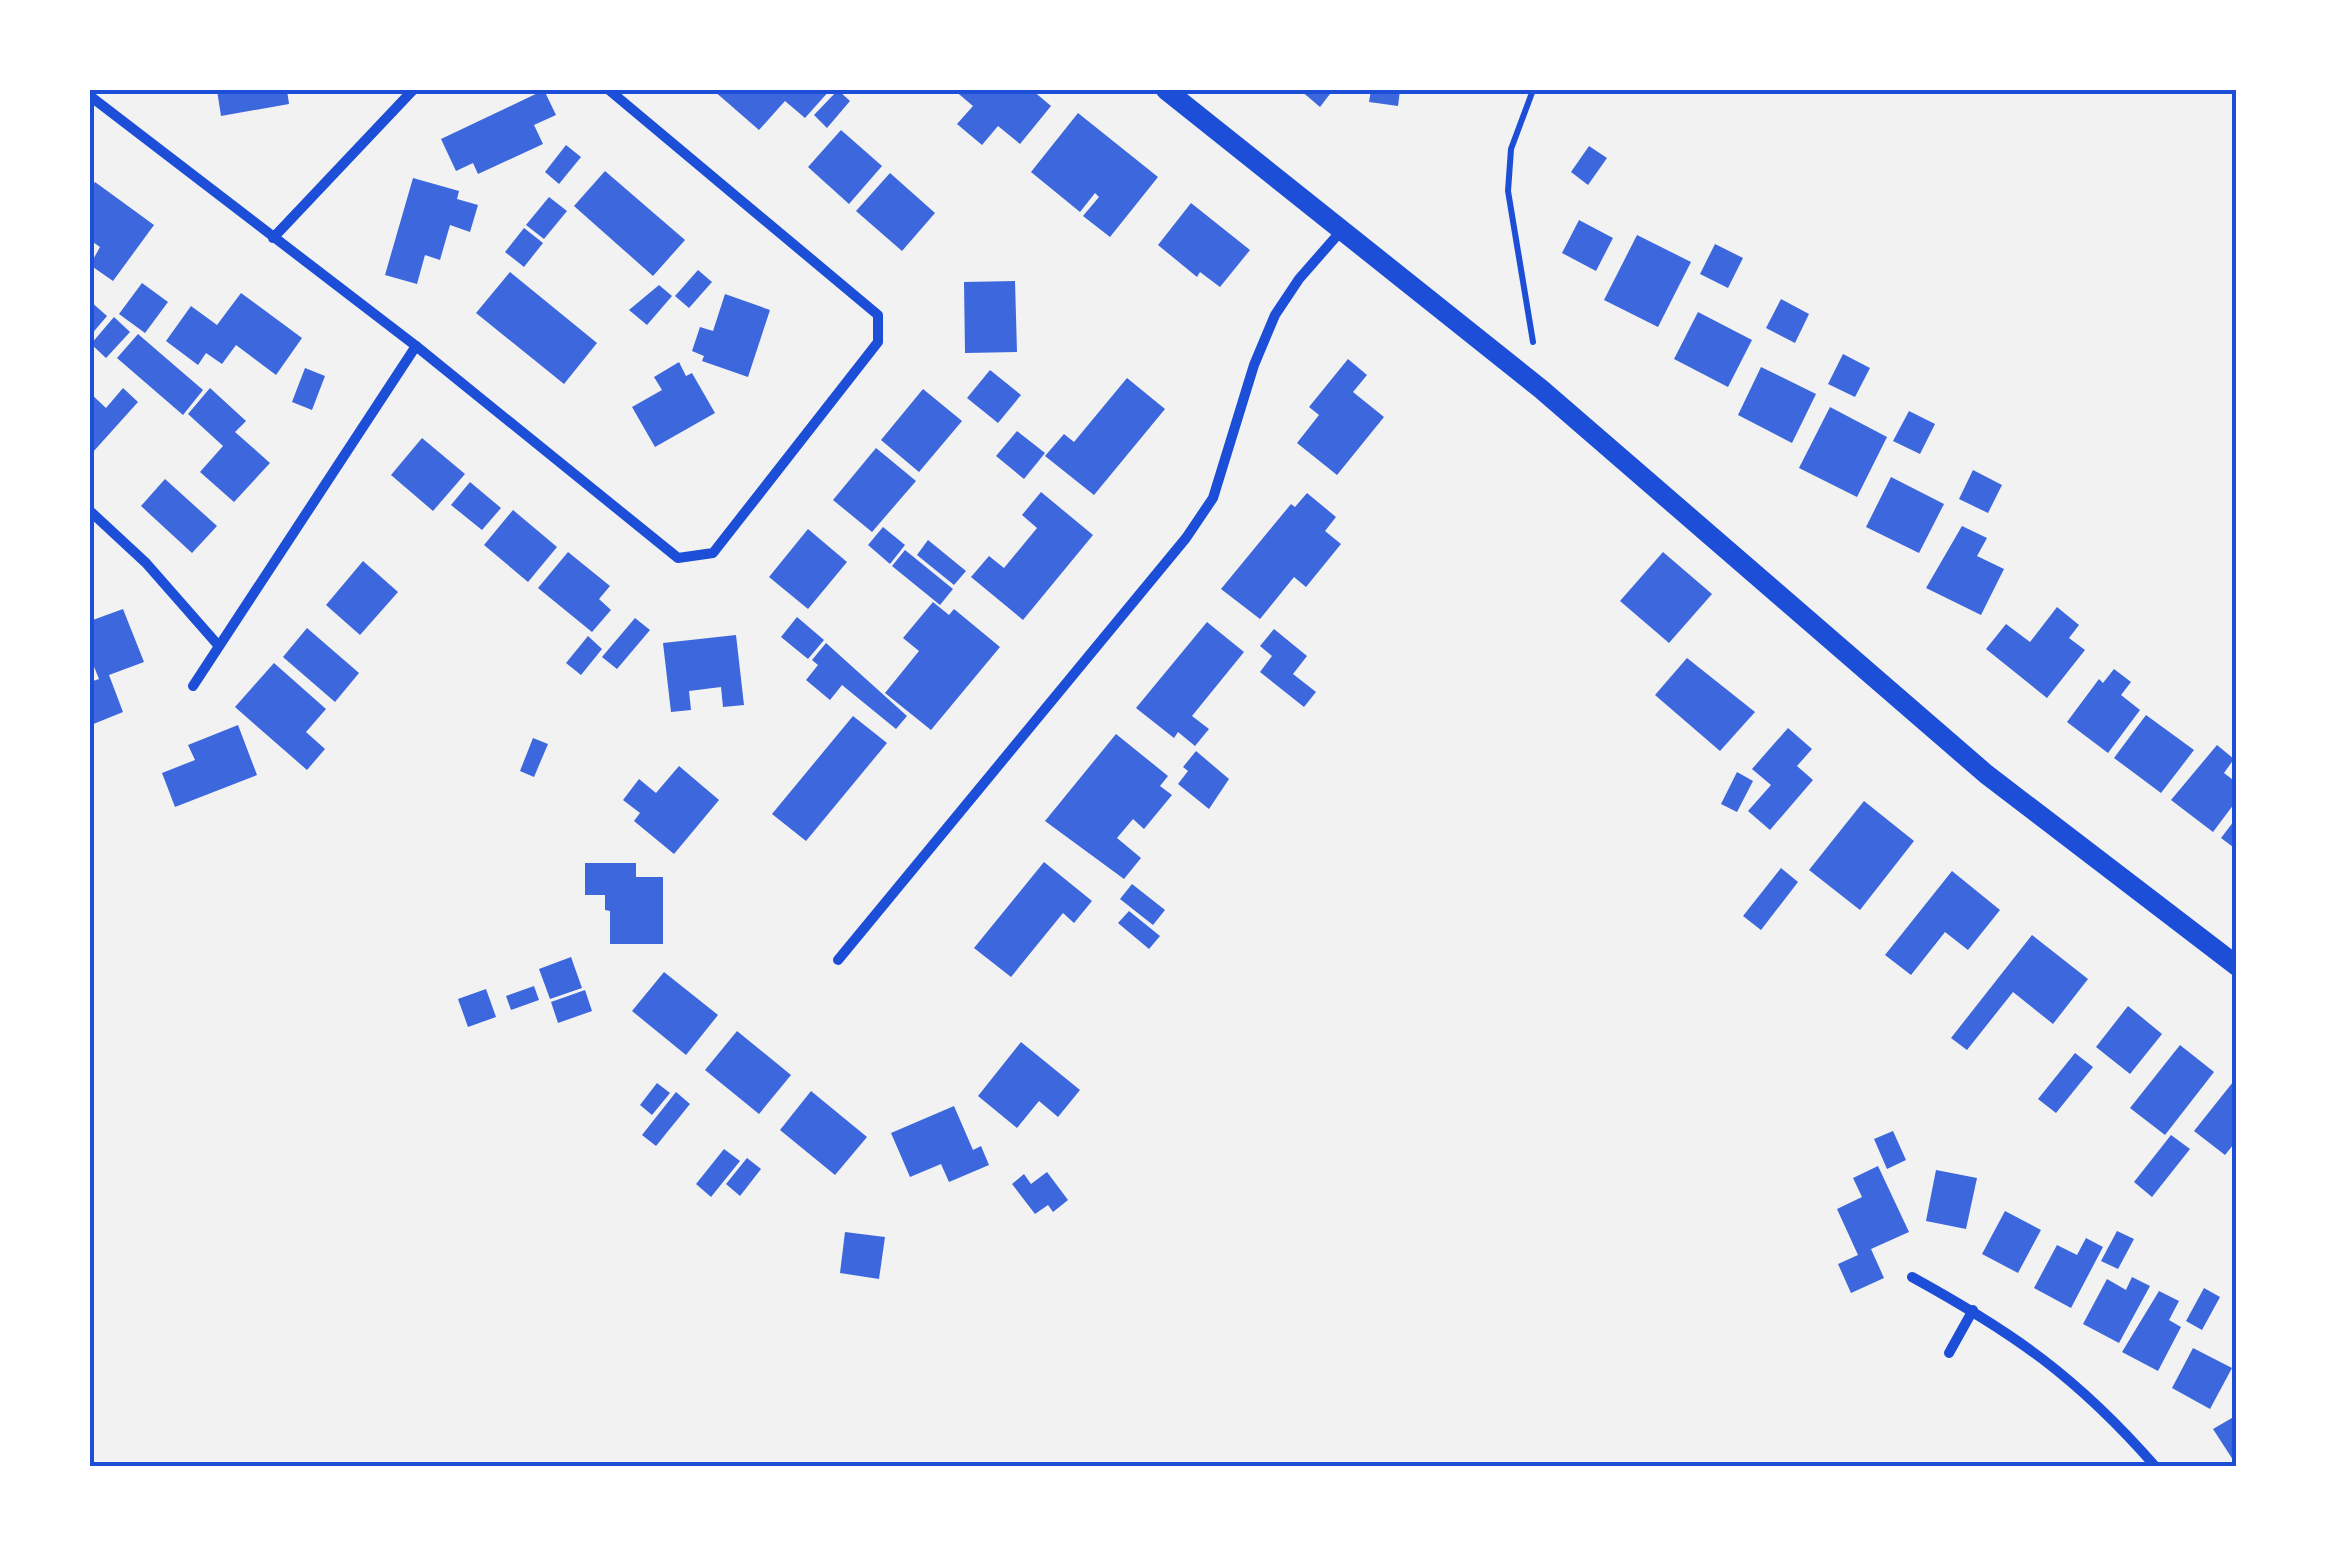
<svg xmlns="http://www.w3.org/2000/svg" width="2327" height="1556" font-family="Cabin,sans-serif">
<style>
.building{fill:#3d67dc}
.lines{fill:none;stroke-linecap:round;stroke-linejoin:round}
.path{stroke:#1d4ed8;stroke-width:6}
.minor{stroke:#1d4ed8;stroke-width:10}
.secondary{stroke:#1d4ed8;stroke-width:20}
.neatline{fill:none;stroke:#1d4ed8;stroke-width:4}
</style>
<rect width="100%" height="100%" fill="#f2f2f2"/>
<g class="building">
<path d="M217,90h70l2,14 -68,12z"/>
<path d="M544,90l12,25 -22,10 9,19 -65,30 -5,-11 -17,8 -15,-32z"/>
<path d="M713,90h117l-25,28 -20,-17 -26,29z"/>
<path d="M838,90l12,11 -23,27 -13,-13z"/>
<path d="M954,90h78l19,16 -31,38 -22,-18 -16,19 -25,-21 16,-18z"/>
<path d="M1300,90h33l-13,17z"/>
<path d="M1371,90h29l-2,16 -29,-4z"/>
<path d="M1078,113l80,64 -48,60 -27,-21 16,-19 -4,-4 -15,19 -49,-40z"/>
<path d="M841,130l41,36 -33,38 -41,-37z"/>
<path d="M566,145l15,12 -22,27 -14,-12z"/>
<path d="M1589,146l18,12 -19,27 -17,-13z"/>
<path d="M605,171l80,69 -32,36 -79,-70z"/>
<path d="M890,173l45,40 -33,38 -46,-40z"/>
<path d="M413,178l46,13 -2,8 21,6 -8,27 -20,-7 -10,35 -15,-5 -8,29 -32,-9z"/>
<path d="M95,182l59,43 -41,56 -23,-16 10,-18 -10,-7v-51z"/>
<path d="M549,197l18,14 -23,28 -18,-14z"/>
<path d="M1191,203l59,47 -30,37 -20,-15 -3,5 -39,-32z"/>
<path d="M1579,220l34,18 -17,33 -34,-18z"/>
<path d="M524,228l19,15 -19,24 -19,-15z"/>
<path d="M1637,235l54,27 -33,65 -54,-27z"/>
<path d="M1715,244l28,14 -15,30 -28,-14z"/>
<path d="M698,270l14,12 -23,26 -14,-12z"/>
<path d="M510,272l87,71 -33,41 -88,-71z"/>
<path d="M1015,281l2,71 -52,1 -1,-71z"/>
<path d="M142,283l26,19 -23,31 -26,-19z"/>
<path d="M659,285l13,11 -25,29 -18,-15z"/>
<path d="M241,293l61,45 -26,37 -40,-30 -14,19 -16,-11 -8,12 -32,-24 25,-35 26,19z"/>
<path d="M725,294l45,16 -22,67 -46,-16 2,-5 -12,-5 8,-24 13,4z"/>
<path d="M1781,299l28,15 -14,29 -29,-15z"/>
<path d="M90,301l17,15 -17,20z"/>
<path d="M1698,312l54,28 -24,47 -54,-28z"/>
<path d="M114,317l16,15 -24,26 -15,-14z"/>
<path d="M138,334l65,56 -20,25 -66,-57z"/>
<path d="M1843,354l27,14 -15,29 -27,-13z"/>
<path d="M1348,359l19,16 -14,17 31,25 -47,58 -40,-32 22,-28 -10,-8z"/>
<path d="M679,362l7,14 6,-3 23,40 -60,34 -23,-40 30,-17 -8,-13z"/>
<path d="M1761,367l55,27 -24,49 -54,-28z"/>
<path d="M305,368l20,8 -13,34 -20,-8z"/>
<path d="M990,370l31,25 -23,28 -31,-25z"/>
<path d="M1127,378l38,31 -71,86 -49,-39 19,-22 10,8z"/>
<path d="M123,388l15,14 -45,50 -3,-59 16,15z"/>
<path d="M210,388l36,33 -11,11 35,31 -36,39 -34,-30 23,-26 -35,-32z"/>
<path d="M923,389l39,32 -43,51 -38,-32z"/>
<path d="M1830,407l57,30 -30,60 -58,-29z"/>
<path d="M1909,411l26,13 -15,30 -27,-13z"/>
<path d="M1017,431l28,22 -21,26 -28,-23z"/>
<path d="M422,438l43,36 -32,37 -42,-36z"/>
<path d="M876,448l40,33 -44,51 -39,-32z"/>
<path d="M1973,470l29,15 -14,28 -29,-14z"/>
<path d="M1891,477l53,27 -25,49 -53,-26z"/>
<path d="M165,479l52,47 -25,27 -51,-47z"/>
<path d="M470,482l31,26 -19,22 -31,-25z"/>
<path d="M1041,492l52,43 -70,85 -52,-43 18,-21 15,12 33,-40 -15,-13z"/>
<path d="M1307,493l29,24 -11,14 16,13 -35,43 -12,-10 -34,42 -39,-30 70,-85 4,3z"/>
<path d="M513,510l44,37 -29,35 -44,-37z"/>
<path d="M1962,526l25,12 -10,18 27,13 -23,46 -55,-27z"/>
<path d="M883,527l22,18 -15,19 -22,-19z"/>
<path d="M808,529l39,33 -39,47 -39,-32z"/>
<path d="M928,540l38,31 -12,14 -37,-30z"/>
<path d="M905,550l48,39 -13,16 -48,-39z"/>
<path d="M568,552l42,34 -11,13 12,11 -19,22 -54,-44z"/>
<path d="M1663,552l49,42 -43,49 -49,-42z"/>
<path d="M363,561l35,31 -38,43 -34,-30z"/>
<path d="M933,602l16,13 5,-6 46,38 -69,83 -46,-37 34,-42 -16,-13z"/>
<path d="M2057,607l22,18 -10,13 16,12 -38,48 -61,-49 20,-25 24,18z"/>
<path d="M123,609l21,53 -35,13 14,37 -32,13 -1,-43 9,-3 -9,-22v-36z"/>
<path d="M797,617l27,23 -16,19 -27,-22z"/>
<path d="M635,618l15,12 -33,39 -15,-12z"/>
<path d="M1207,622l37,30 -52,64 17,13 -14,17 -17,-14 -4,6 -38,-30z"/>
<path d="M307,628l52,45 -24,29 -52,-45z"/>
<path d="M1274,629l33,27 -14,18 23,18 -12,15 -44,-35 12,-16 -12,-10z"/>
<path d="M736,635l8,70 -21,2 -2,-20 -32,4 2,19 -20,2 -8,-69z"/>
<path d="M588,636l14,13 -21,26 -15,-12z"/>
<path d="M826,643l81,73 -11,13 -54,-44 -12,15 -24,-20 12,-15 -6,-5z"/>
<path d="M1687,658l68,54 -35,39 -65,-56z"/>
<path d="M274,663l52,46 -20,23 19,17 -18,21 -72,-63z"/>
<path d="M2114,669l17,13 -10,13 19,15 -32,43 -41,-31 32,-43 4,4z"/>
<path d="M2146,715l48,35 -33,43 -47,-35z"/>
<path d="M853,716l34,27 -81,98 -34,-27z"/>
<path d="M238,725l19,50 -82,32 -13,-34 33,-13 -7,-15z"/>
<path d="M1788,728l24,21 -15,17 16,14 -43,50 -22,-19 23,-26 -19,-16z"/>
<path d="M1116,734l52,42 -8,10 12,9 -28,34 -11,-10 -16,19 24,20 -17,21 -79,-58z"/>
<path d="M533,738l15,6 -14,33 -14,-6z"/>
<path d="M2217,745l17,14 -10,14 13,10v17l-24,32 -42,-32z"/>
<path d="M1196,751l33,28 -20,30 -31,-25 10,-13 -5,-4z"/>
<path d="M679,766l40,34 -45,54 -40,-33 6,-8 -17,-13 16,-21 17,14z"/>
<path d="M1737,772l16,9 -16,31 -16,-8z"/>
<path d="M1864,801l50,40 -54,69 -51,-40z"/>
<path d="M2237,817v33l-16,-12z"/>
<path d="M1044,862l48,39 -18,22 -11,-10 -52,64 -37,-29z"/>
<path d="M585,863h51v14h27v67h-53v-33l-5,-1v-15h-20z"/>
<path d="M1781,868l17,14 -37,48 -18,-14z"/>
<path d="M1952,871l48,39 -32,40 -23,-18 -34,43 -26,-20z"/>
<path d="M1132,884l33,26 -12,15 -33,-26z"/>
<path d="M1129,911l31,25 -11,13 -31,-26z"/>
<path d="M2032,935l56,44 -35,45 -40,-32 -46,58 -16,-12z"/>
<path d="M571,957l11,31 -32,11 -11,-30z"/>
<path d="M664,972l54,43 -32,40 -54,-44z"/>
<path d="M534,986l5,14 -28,10 -5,-14z"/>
<path d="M486,989l10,28 -28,10 -10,-28z"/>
<path d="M585,990l7,21 -34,12 -7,-21z"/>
<path d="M2128,1006l34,28 -32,40 -34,-27z"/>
<path d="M737,1031l54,44 -32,39 -54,-44z"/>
<path d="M1021,1042l59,48 -22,27 -19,-16 -22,27 -39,-32z"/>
<path d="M2180,1045l34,27 -49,63 -35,-27z"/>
<path d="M2075,1053l18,14 -37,46 -18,-14z"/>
<path d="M2237,1077v63l-12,15 -31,-24z"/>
<path d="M657,1083l13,10 -18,22 -12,-10z"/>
<path d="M811,1091l56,46 -32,38 -55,-45z"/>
<path d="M676,1092l14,12 -34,42 -14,-11z"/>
<path d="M954,1106l19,44 8,-4 8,19 -40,17 -8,-18 -31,13 -19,-44z"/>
<path d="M1893,1131l13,29 -19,9 -13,-30z"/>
<path d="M2171,1135l19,14 -38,48 -18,-15z"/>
<path d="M724,1149l16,12 -29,36 -15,-13z"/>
<path d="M747,1158l14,11 -21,27 -14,-12z"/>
<path d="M1878,1166l31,66 -38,17 13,29 -33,15 -13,-29 20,-9 -21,-46 25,-12 -9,-19z"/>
<path d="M1936,1170l41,8 -11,51 -40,-8z"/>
<path d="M1047,1172l21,28 -15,12 -5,-7 -13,9 -23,-30 12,-10 7,10z"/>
<path d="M2005,1211l36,19 -23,43 -36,-19z"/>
<path d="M2117,1231l17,8 -16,30 -17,-8z"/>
<path d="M845,1232l40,5 -6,42 -39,-6z"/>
<path d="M2086,1238l17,9 -32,61 -37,-20 23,-43 20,10z"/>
<path d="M2132,1277l18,9 -31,57 -36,-19 24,-45 19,11z"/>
<path d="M2204,1288l16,9 -18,33 -16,-9z"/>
<path d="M2159,1291l20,10 -10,19 12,7 -23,44 -36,-19z"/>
<path d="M2193,1348l39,20 -22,41 -38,-21z"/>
<path d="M2237,1415v51l-24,-37z"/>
</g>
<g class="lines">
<path class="path" d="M1533,90l-22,59 -3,42 25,151"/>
<g class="minor">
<path d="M90,96l326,250 262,212 35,-5 165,-211v-27l-269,-225"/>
<path d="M273,238l140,-148"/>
<path d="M90,511l56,52 72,82"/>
<path d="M193,686l223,-340"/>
<path d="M838,960l348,-422 27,-40 41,-133 21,-50 24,-36 42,-48"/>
<path d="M1912,1277c102,56 165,100 243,189"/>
<path d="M1949,1353l24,-43"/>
</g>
<path class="secondary" d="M1166,90l375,299 445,385 251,192"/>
</g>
<rect width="2327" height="1556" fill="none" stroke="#ffffff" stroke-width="185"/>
<rect x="92" y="92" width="2142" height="1372" class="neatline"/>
</svg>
